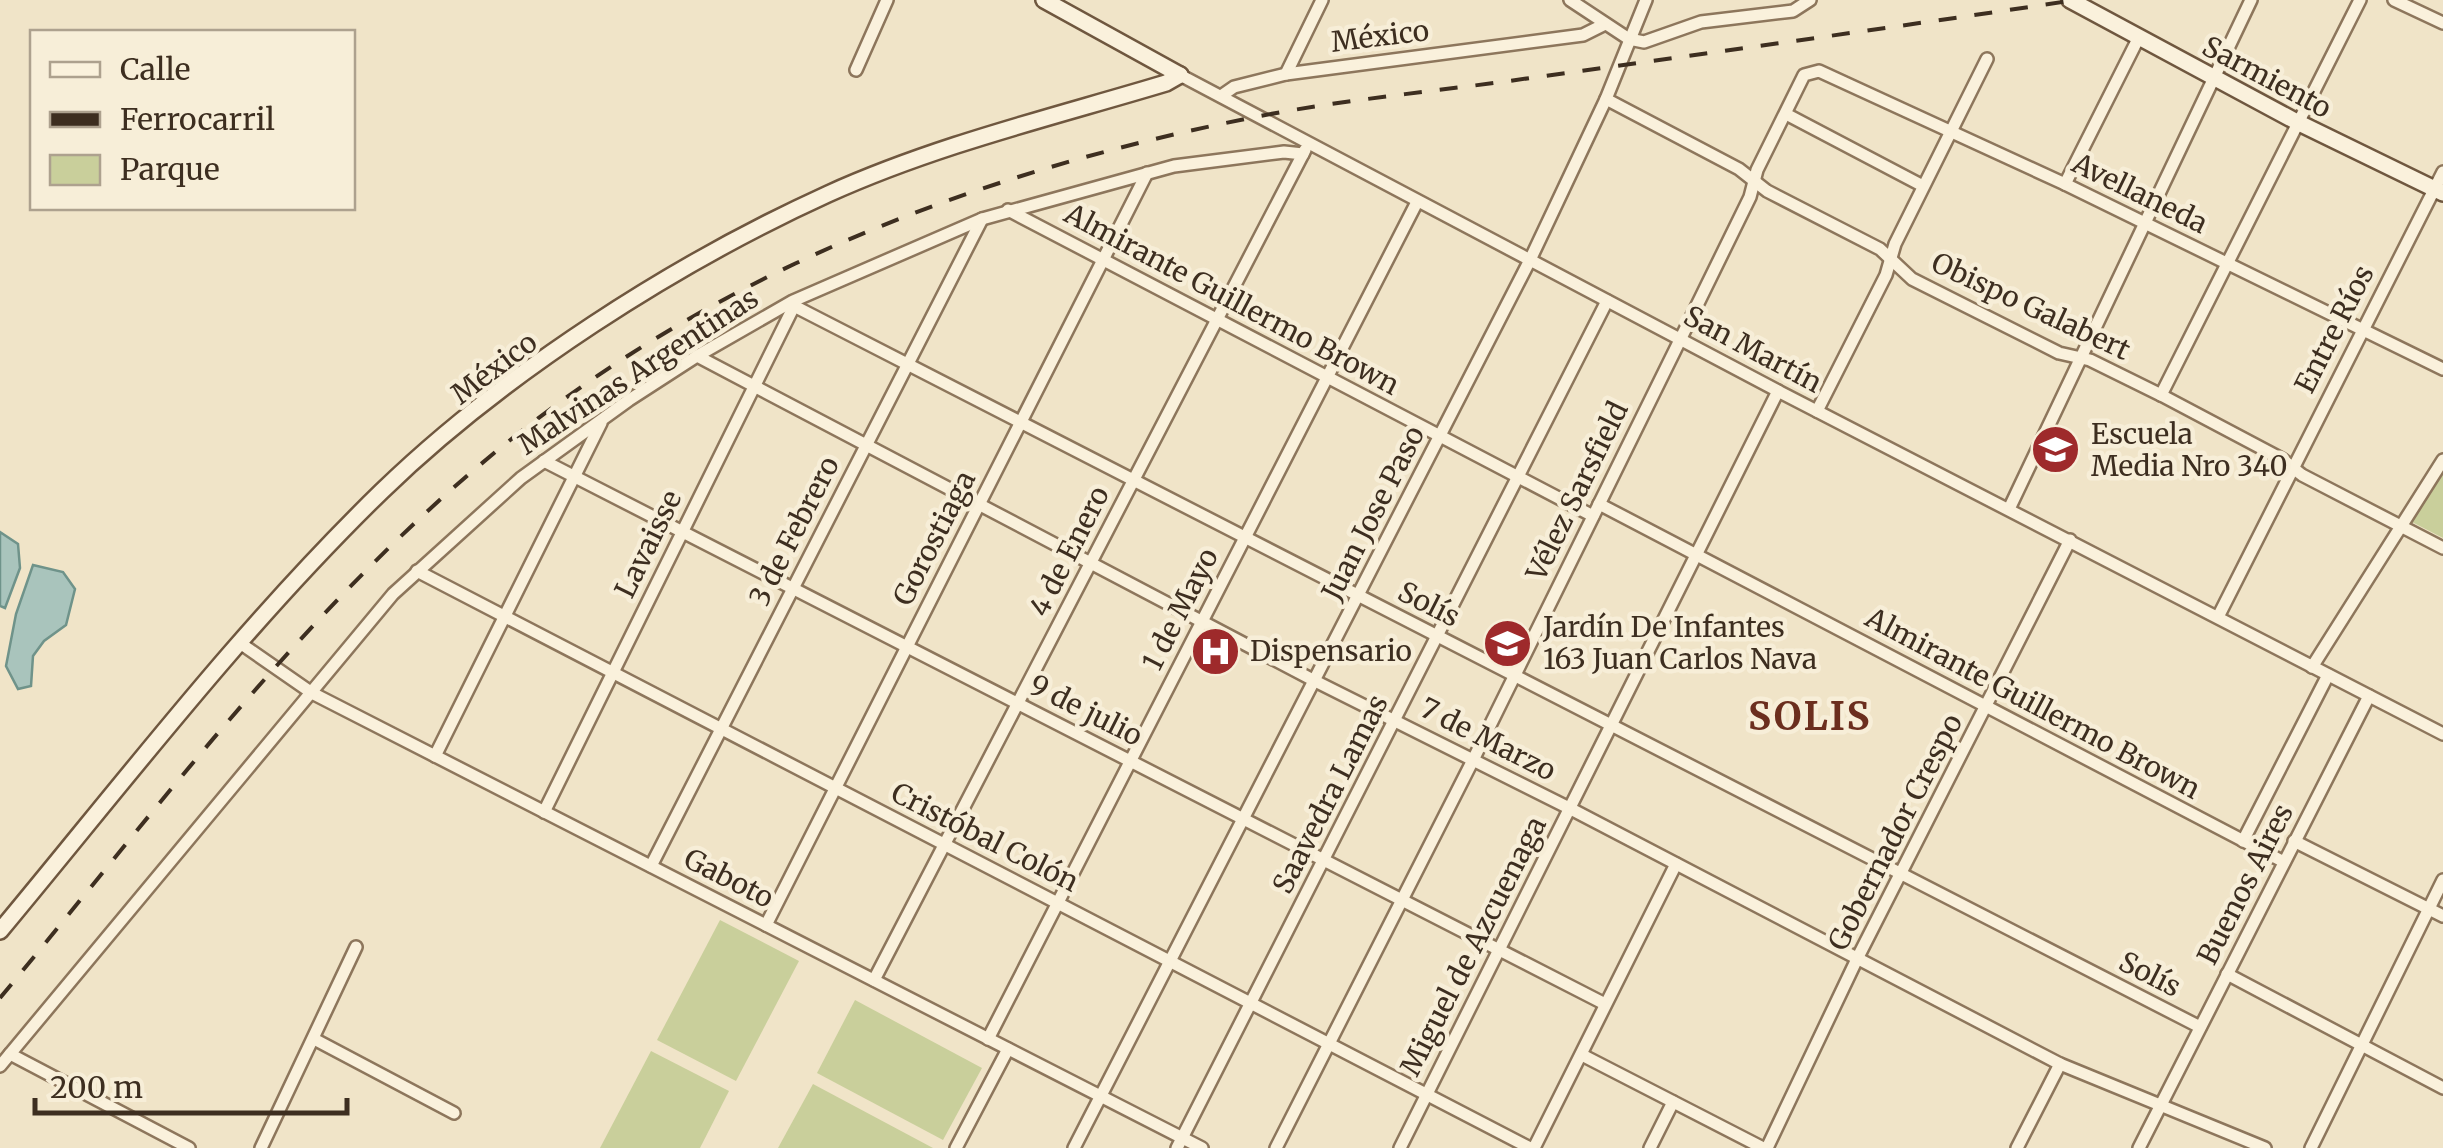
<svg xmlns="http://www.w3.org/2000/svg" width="2443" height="1148" font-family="Merriweather,serif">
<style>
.green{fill:#c9cf9b}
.water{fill:#a9c4bc;stroke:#6f938a;stroke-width:2.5}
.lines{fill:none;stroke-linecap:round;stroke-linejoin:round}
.street-casing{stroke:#8d765c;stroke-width:16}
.secondary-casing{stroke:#6f573f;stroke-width:20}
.street{stroke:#faf1dc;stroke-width:11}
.secondary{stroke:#faf1dc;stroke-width:15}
.rail{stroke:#3d2e20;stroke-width:4;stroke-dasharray:18 18;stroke-linecap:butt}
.labels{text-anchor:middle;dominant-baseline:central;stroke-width:9;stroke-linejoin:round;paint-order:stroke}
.street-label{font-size:28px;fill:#3d2e20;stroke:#f7eed8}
.poi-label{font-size:28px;fill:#3d2e20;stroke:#f7eed8;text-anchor:start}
.district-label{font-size:38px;font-weight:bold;letter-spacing:2.5px;fill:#6b2e1e;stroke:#f7eed8}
</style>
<rect width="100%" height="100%" fill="#f0e4c8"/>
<g class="green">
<path d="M2443,474v64l-31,-16z"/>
<path d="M720,920l79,41 -63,120 -79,-41z"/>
<path d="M855,1000l127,68 -39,72 -126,-67z"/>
<path d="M651,1051l78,40 -29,57h-100z"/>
<path d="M813,1084l120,64h-155z"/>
</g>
<g class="water">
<path d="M0,532l18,12 2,24 -15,40 -5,-2z"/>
<path d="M33,565l30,7 12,17 -9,36 -22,16 -11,15 -2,30 -13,3 -12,-23 10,-52z"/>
</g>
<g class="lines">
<defs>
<g id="street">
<path d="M1570,0l59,39 15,3 57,-20 92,-11 17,-11"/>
<path d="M2394,0l49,23"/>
<path d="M856,70l31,-70"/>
<path d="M1286,74l36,-74"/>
<path d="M1180,75l598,316 665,343"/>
<path d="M1221,96l13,-9 52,-13 297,-39 22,-11"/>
<path d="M1606,99l133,70 28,22 113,58 32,30 147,74 31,7 71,35 121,64 20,16 141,73"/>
<path d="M1786,114l137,72"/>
<path d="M2065,184l74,-147"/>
<path d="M1008,210l585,306"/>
<path d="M796,307l1404,720"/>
<path d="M697,356l618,325 256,128 489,255 205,84"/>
<path d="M2161,395l199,-395"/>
<path d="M1817,411l69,-136 9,-31 92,-185"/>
<path d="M544,461l1061,543"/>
<path d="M1599,504l685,358"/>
<path d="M2009,509l242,-509"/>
<path d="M417,571l1113,577"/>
<path d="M2218,617l225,-445"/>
<path d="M240,643l72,50 890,455"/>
<path d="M2312,667l131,-207"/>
<path d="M435,756l166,-333"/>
<path d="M544,812l251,-508"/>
<path d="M2243,841l85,-166"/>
<path d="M2294,841l149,75"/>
<path d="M651,866l331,-647"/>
<path d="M766,925l381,-752"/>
<path d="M2227,974l216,114"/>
<path d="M874,980l431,-830"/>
<path d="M314,1039l140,74"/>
<path d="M988,1039l429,-837"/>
<path d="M10,1054l179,94"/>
<path d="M1582,1055l181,93"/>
<path d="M0,1066l393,-472 128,-116 108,-78 68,-44 96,-55 189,-82 192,-53 110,-14 19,2"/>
<path d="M261,1148l95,-201"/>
<path d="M956,1148l52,-99"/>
<path d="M1074,1148l456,-888 76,-161 40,-99"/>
<path d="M1177,1148l430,-847"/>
<path d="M1276,1148l197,-388 208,-422 69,-141 7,-27 47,-95 15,-4 246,113 378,185"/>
<path d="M1400,1148l378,-757"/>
<path d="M1534,1148l142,-284"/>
<path d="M1650,1148l23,-46"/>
<path d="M1767,1148l90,-189 213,-419"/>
<path d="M2017,1148l43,-84"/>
<path d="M2139,1148l230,-452"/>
<path d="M2311,1148l132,-268"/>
</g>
<g id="secondary">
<path d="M1044,0l136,75"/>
<path d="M2070,0l227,122 146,71"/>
<path d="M0,931c124,-149 243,-305 382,-440 122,-118 292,-227 446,-297 108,-49 225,-77 338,-111l14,-8"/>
</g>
</defs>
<use href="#street" class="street-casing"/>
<use href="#secondary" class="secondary-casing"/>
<use href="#street" class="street"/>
<use href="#secondary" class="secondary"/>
<path class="rail" d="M0,998c158,-190 311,-397 504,-553 216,-175 476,-273 746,-327 94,-19 192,-27 287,-41 180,-25 359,-50 539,-77"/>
</g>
<defs>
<symbol id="school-disc" viewBox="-11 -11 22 22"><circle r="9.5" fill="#9e2a2b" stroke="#f7eed8"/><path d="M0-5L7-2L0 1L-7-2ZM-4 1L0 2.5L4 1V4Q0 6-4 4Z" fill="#fff"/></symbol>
<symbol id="hospital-disc" viewBox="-11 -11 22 22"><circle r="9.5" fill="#9e2a2b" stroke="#f7eed8"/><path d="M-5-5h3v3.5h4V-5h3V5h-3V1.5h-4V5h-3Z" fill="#fff"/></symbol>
</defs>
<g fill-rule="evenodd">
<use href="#school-disc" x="2028" y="422" width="55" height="55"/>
<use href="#school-disc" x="1480" y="616" width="55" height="55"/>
<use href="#hospital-disc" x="1188" y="624" width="55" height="55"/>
</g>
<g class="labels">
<g class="street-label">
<text transform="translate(1380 36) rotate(-7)">México</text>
<text transform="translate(2267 77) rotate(28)">Sarmiento</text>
<text transform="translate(2140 193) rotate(26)">Avellaneda</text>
<text transform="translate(1232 299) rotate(28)">Almirante Guillermo Brown</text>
<text transform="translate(2031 306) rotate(25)">Obispo Galabert</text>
<text transform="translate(2334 329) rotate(-63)">Entre Ríos</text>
<text transform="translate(1753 349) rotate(28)">San Martín</text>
<text transform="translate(494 368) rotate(-37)">México</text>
<text transform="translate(638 371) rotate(-33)">Malvinas Argentinas</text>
<text transform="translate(1577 491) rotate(-64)">Vélez Sarsfield</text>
<text transform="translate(1373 513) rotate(-63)">Juan Jose Paso</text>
<text transform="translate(794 531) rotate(-63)">3 de Febrero</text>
<text transform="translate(934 538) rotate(-63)">Gorostiaga</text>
<text transform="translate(648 544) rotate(-64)">Lavaisse</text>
<text transform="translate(1069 551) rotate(-63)">4 de Enero</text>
<text transform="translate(1429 604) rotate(27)">Solís</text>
<text transform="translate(1180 609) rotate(-63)">1 de Mayo</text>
<text transform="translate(2033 703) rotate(28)">Almirante Guillermo Brown</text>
<text transform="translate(1086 710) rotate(27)">9 de julio</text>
<text transform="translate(1488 739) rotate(27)">7 de Marzo</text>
<text transform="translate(1330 794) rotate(-63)">Saavedra Lamas</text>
<text transform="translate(1895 832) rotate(-63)">Gobernador Crespo</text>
<text transform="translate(985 837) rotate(27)">Cristóbal Colón</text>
<text transform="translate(729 878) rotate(27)">Gaboto</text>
<text transform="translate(2245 884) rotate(-63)">Buenos Aires</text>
<text transform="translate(1473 946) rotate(-63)">Miguel de Azcuenaga</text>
<text transform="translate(2150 974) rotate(27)">Solís</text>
</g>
<g class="poi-label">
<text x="2091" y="434">Escuela<tspan x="2091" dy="32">Media Nro 340</tspan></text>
<text x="1543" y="627">Jardín De Infantes<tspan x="1543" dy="32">163 Juan Carlos Nava</tspan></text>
<text x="1250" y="651">Dispensario</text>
</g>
<g class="district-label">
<text x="1810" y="716">SOLIS</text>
</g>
</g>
<rect x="30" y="30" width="325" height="180" fill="#f7eed8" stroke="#ada18e" stroke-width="2.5"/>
<rect x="50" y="62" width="50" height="15" fill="#faf1dc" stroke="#ada18e" stroke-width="2.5"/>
<text x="120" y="80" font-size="30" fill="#3d2e20">Calle</text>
<rect x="50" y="112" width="50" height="15" fill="#3d2e20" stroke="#ada18e" stroke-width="2.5"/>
<text x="120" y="130" font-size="30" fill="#3d2e20">Ferrocarril</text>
<rect x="50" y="155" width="50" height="30" fill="#c9cf9b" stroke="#ada18e" stroke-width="2.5"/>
<text x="120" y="180" font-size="30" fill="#3d2e20">Parque</text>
<path d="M35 1098v15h312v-15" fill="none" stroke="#3d2e20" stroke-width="5"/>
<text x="50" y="1098" font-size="30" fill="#3d2e20" stroke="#f7eed8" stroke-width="8" paint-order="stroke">200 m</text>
</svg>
